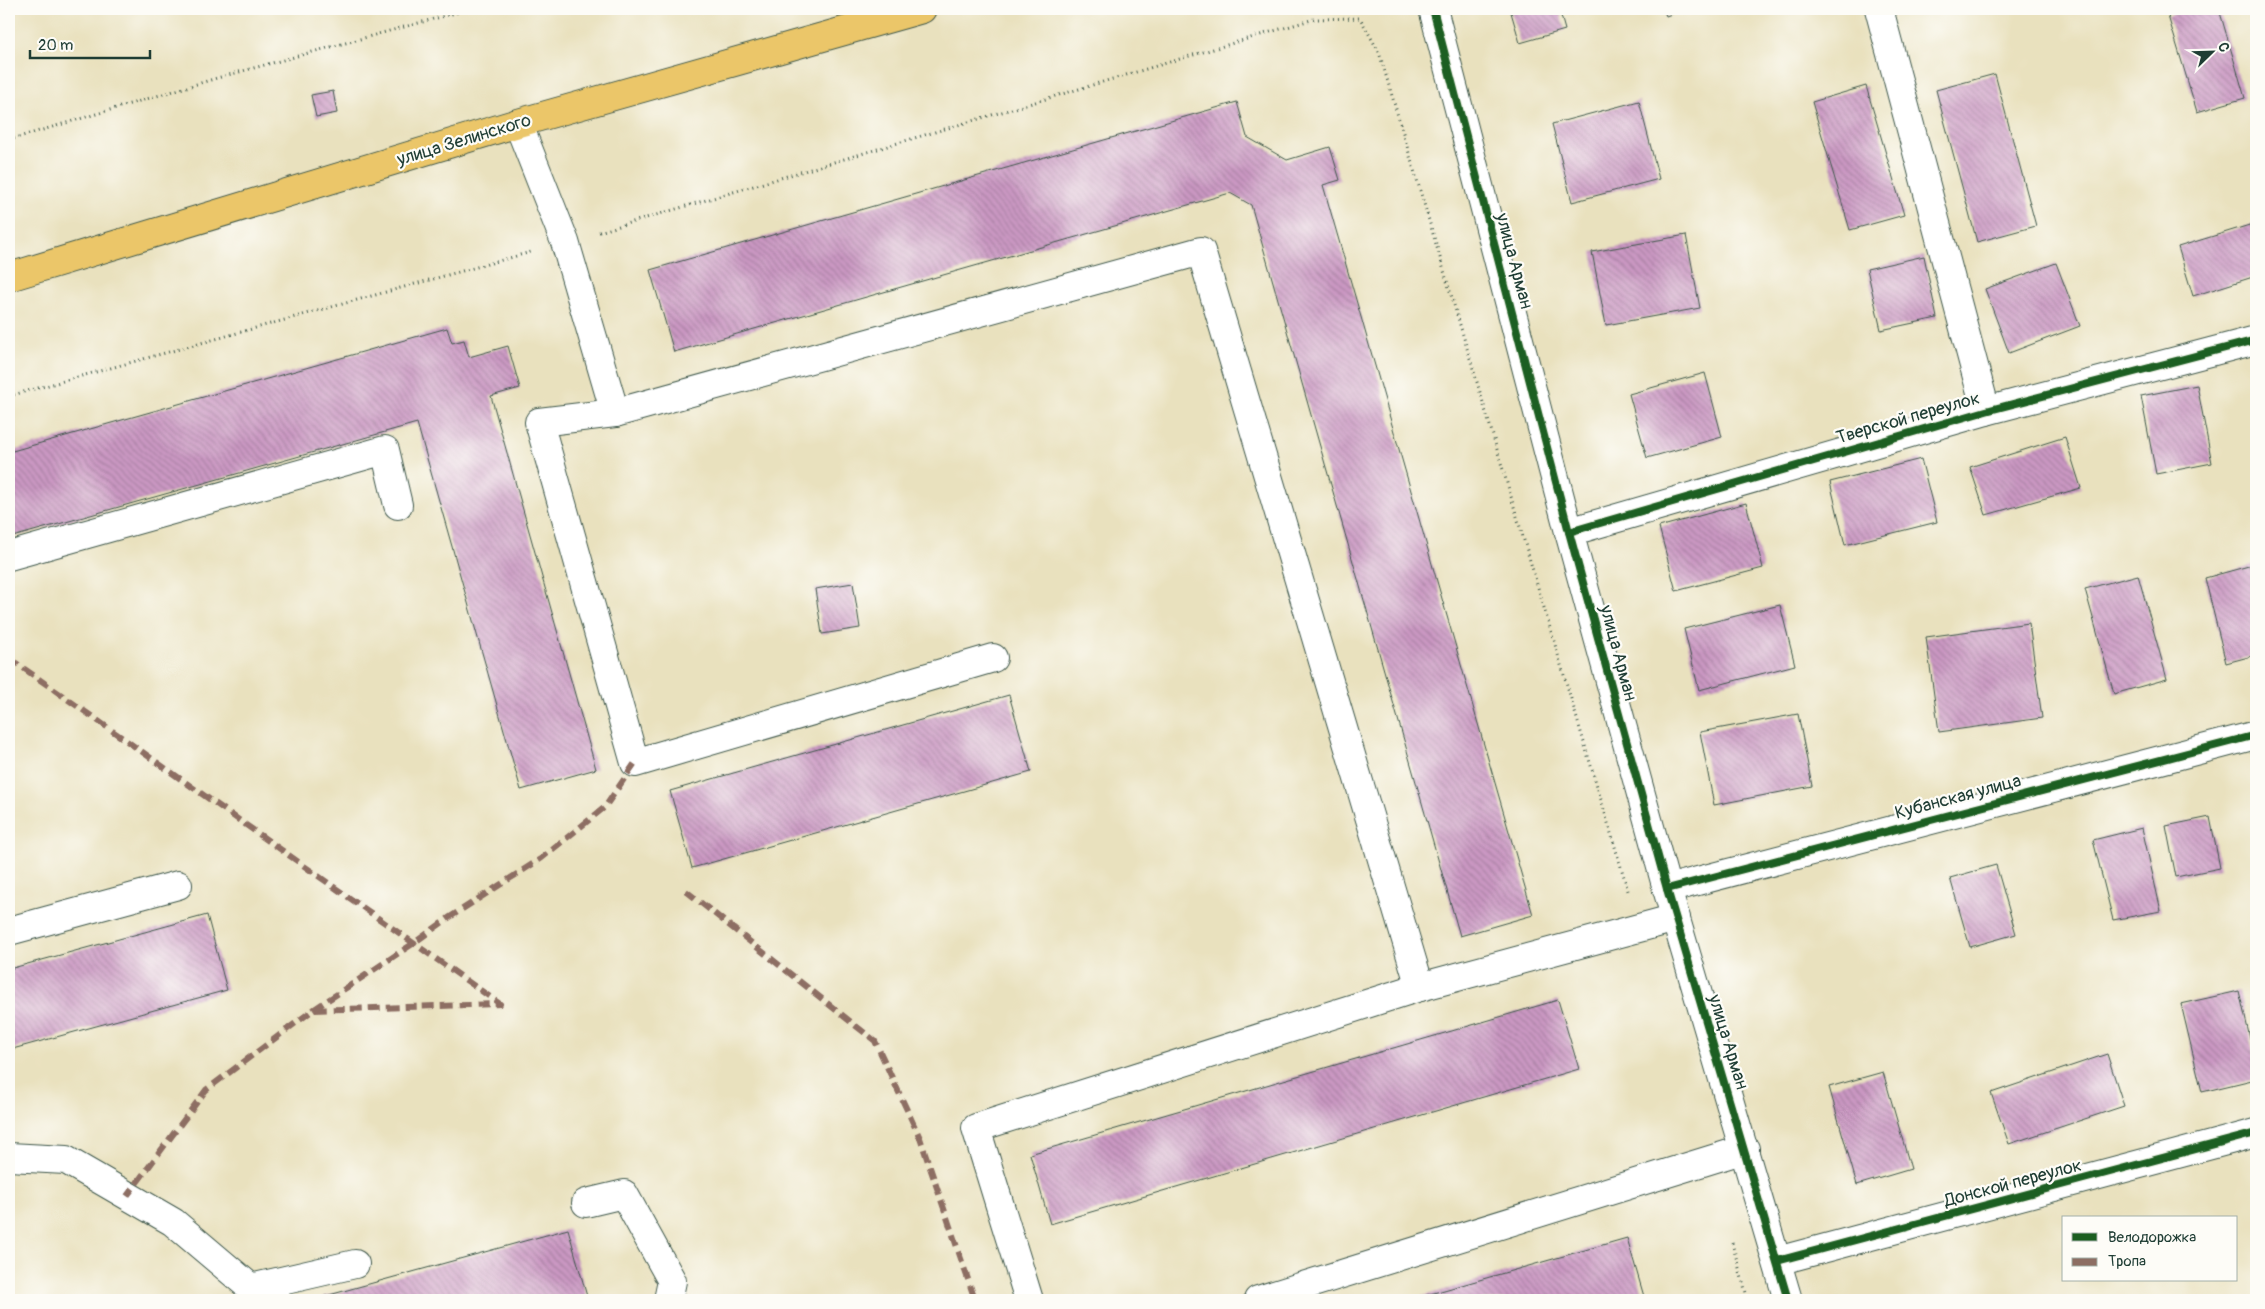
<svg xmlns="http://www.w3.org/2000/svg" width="2265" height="1309" font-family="Pangolin,sans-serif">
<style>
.building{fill:url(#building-back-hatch)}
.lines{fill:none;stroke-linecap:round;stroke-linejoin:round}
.minor-casing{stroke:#3d5649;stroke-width:30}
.major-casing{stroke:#3d5649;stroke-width:30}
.path{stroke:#3d5649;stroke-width:3;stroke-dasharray:1 4;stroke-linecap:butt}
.minor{stroke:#fff;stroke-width:28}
.major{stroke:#ebc669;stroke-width:28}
.quiet{stroke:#8d6e63;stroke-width:6;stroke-dasharray:12 6;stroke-linecap:butt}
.cycleway-casing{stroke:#fdfcf7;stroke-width:11}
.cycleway{stroke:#1b5e20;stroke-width:8}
.labels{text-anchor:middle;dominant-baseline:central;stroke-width:4.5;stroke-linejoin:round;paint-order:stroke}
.street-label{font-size:18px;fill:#1f3d34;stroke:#fdfcf7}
</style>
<defs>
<pattern id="building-back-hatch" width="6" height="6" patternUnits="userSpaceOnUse" patternTransform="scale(1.25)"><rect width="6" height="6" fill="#cb98c3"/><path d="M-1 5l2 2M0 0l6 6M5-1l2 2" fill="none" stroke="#a47d9f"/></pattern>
</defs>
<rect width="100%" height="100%" fill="#fdfcf7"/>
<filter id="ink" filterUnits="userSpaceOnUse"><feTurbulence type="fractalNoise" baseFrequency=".02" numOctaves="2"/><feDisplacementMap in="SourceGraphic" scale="10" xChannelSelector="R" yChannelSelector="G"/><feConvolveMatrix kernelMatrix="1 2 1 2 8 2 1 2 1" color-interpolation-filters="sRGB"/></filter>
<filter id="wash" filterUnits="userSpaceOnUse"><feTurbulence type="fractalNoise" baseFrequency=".0096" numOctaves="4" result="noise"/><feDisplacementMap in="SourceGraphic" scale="20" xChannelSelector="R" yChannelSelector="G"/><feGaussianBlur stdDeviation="1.12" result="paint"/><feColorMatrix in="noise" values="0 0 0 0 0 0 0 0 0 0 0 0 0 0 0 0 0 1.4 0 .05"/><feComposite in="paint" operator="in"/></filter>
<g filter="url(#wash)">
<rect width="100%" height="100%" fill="#e9e1be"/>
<g id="blocks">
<g class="building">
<path d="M1510,9h49l6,21 -45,13z"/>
<path d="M1663,9h23l-20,7z"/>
<path d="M2192,9h27l26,89 -48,14 -29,-96z"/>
<path d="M1995,74l41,152 -59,16 -41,-152z"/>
<path d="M1866,86l38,129 -54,15 -38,-128z"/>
<path d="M333,91l4,22 -21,4 -5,-22z"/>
<path d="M1639,101l20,78 -87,23 -20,-78z"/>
<path d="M1237,102l10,35 40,23 43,-13 10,33 -17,5 210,730 -73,21 -209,-731 -21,-12 -556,159 -24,-82z"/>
<path d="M2256,223v53l-63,20 -15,-49z"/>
<path d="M1686,235l14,73 -94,17 -14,-73z"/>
<path d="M1924,256l13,62 -56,12 -14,-61z"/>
<path d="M2056,263l24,63 -71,27 -24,-64z"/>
<path d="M447,328l5,15 12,-3 5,17 39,-11 12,42 -29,8 105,373 -75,21 -104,-367 -408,115v-86z"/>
<path d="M1705,373l17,64 -75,21 -18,-64z"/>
<path d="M2197,385l15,78 -56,11 -15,-78z"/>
<path d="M2065,437l16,51 -95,27 -16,-48z"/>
<path d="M1921,459l16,63 -92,23 -15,-63z"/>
<path d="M1746,503l17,65 -87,23 -17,-64z"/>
<path d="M2256,564v91l-30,8 -21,-85z"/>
<path d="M2138,575l29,104 -53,15 -29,-105z"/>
<path d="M853,583l7,45 -38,6 -7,-45z"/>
<path d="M1780,605l15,60 -96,25 -15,-61z"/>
<path d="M2029,623l13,95 -103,14 -13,-95z"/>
<path d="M1009,695l22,77 -339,96 -22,-77z"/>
<path d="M1798,714l14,72 -98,19 -14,-73z"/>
<path d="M2210,817l10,51 -44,9 -10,-51z"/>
<path d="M2142,828l19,83 -48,9 -20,-80z"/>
<path d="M1996,865l20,69 -46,13 -20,-69z"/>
<path d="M207,915l20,75 -218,60v-81z"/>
<path d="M2239,991l17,73v15l-54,13 -21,-88z"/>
<path d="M1558,1000l21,69 -529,155 -20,-70z"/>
<path d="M2107,1054l17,52 -115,38 -18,-51z"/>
<path d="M1883,1072l28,97 -54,16 -28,-98z"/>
<path d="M568,1229l20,71h-265l-1,-3z"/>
<path d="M1627,1238l18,62h-236z"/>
</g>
</g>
</g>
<g filter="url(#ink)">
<use href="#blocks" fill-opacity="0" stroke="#3d5649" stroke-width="1"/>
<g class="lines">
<defs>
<g id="minor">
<path d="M1433,9l136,523 98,357 121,411"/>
<path d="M1879,9l107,402"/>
<path d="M518,123l47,119 50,171 586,-162 219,736 256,-69"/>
<path d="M615,413l-76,9 96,341 358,-105"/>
<path d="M1569,532l417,-121 270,-71"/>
<path d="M9,556l376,-106 13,55"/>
<path d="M1667,889l589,-154"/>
<path d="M9,931l169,-46"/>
<path d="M9,1157l57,3 107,62 78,66 1,12"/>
<path d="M586,1203l38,-9 48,87 -4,19"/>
<path d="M1777,1261l479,-128"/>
<path d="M251,1288l104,-24"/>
<path d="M1029,1300l-53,-172 444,-141"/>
<path d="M1258,1300l487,-151"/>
</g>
<path id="major" d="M9,277l509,-154 404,-114"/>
</defs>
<use href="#minor" class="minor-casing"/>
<use href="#major" class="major-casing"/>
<g class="path">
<path d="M9,140l208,-62 253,-69"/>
<path d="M599,232l715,-213 46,-1 19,34 250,842"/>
<path d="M9,396l522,-144"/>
<path d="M1732,1243l16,57"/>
</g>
<use href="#minor" class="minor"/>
<use href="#major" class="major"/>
<g class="quiet">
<path d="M9,658l491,346 -187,6 -107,80 -79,106"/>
<path d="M686,891l189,150 45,97 55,162"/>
<path d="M313,1010l101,-67 36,-26 92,-59 63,-51 30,-44"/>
</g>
<defs>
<g id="cycleway">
<path d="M1433,9l136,523 98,357 121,411"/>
<path d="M1569,532l417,-121 270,-71"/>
<path d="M1667,889l589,-154"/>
<path d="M1777,1261l479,-128"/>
</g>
</defs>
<use href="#cycleway" class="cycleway-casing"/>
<use href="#cycleway" class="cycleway"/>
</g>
</g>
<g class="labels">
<g class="street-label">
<text transform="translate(464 140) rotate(-17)">улица Зелинского</text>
<text transform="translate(1514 261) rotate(75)">улица Арман</text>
<text transform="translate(1908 418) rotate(-16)">Тверской переулок</text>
<text transform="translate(1618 653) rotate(75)">улица Арман</text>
<text transform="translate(1958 797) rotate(-15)">Кубанская улица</text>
<text transform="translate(1728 1042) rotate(73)">улица Арман</text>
<text transform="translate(2013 1183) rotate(-15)">Донской переулок</text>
</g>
</g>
<rect width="2265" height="1309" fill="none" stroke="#fdfcf7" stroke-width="30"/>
<rect x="2062" y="1216" width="175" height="65" fill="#fdfcf7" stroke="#a4b0a9"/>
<rect x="2072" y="1233" width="25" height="8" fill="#1b5e20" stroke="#a4b0a9"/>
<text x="2108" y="1242" font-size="15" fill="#1f3d34">Велодорожка</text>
<rect x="2072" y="1258" width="25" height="8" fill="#8d6e63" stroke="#a4b0a9"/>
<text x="2108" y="1266" font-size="15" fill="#1f3d34">Тропа</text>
<g transform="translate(2212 52) rotate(67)" stroke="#fdfcf7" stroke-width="4" paint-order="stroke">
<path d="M0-4L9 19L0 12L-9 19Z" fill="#1f3d34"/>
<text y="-8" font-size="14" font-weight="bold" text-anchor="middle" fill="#1f3d34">С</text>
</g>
<path d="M30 50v8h120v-8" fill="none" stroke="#1f3d34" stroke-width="2.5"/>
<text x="38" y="50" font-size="15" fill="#1f3d34" stroke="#fdfcf7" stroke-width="4" paint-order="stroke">20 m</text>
</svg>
